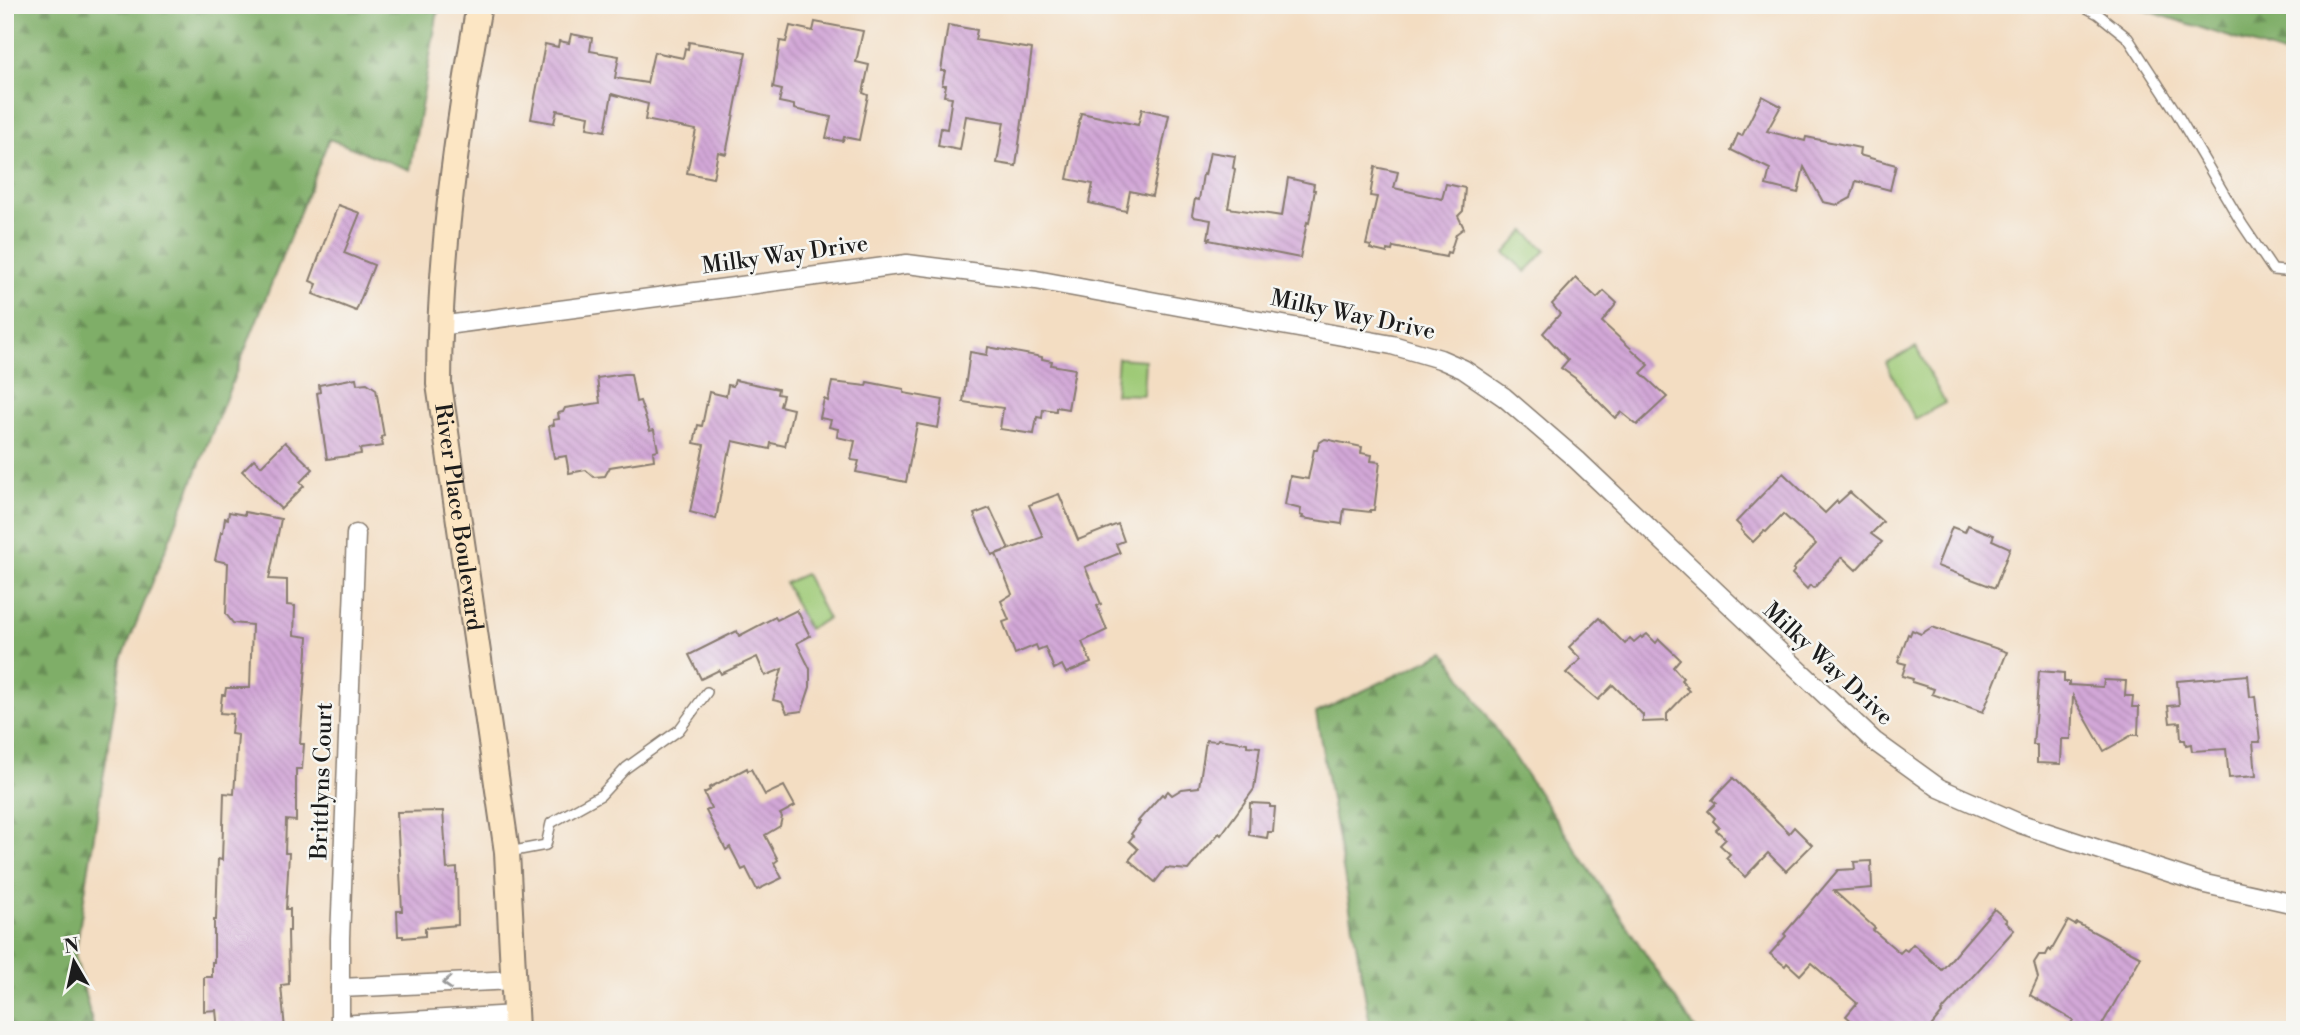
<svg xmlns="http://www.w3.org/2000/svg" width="2300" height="1035" font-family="'Libre Bodoni',serif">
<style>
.grass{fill:#9fca77;stroke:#5e734a;stroke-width:2}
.forest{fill:url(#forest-firs);stroke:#4e6542;stroke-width:2}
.building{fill:url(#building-back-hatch)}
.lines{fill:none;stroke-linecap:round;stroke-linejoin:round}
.lane-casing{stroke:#887c6f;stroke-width:12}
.street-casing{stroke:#887c6f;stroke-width:21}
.secondary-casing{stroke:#887c6f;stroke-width:28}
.lane{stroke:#fff;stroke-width:9}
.street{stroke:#fff;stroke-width:18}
.secondary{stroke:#fce6c4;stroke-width:24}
.oneway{stroke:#999}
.labels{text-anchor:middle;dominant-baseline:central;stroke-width:5;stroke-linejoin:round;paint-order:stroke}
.street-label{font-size:23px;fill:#1c1c1c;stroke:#f6f6f2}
</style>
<defs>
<pattern id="forest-firs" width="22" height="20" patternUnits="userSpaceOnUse" patternTransform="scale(1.75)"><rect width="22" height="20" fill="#7fae68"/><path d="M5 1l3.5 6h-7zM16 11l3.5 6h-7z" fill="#678d55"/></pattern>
<pattern id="building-back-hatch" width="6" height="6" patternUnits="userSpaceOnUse" patternTransform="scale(1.75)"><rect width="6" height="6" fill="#d2a7d7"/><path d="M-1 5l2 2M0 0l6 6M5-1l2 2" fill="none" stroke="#b48fb8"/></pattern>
</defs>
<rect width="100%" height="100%" fill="#f6f6f2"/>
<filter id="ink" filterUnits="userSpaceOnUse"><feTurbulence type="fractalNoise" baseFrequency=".0143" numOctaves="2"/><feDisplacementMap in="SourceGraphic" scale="14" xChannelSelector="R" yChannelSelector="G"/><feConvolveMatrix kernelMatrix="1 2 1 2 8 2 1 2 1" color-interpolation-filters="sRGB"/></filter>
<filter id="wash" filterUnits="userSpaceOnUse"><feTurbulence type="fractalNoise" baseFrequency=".00686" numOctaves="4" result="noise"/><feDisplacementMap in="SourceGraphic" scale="28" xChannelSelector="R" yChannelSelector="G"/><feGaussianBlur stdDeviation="1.57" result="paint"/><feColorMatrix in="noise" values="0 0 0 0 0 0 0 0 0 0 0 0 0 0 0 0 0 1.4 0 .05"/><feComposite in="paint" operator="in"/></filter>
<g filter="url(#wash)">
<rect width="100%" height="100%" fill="#f3ddc2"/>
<g class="grass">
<path d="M1525,231l21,19 -20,22 -21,-19z"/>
<path d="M1916,347l29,56 -30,16 -29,-56z"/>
<path d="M1118,358l27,2 -2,35 -28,-1z"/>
<path d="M805,574l23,45 -20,10 -23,-46z"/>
</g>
<g class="forest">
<path d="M5,5h434l-29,165 -81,-31 -207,520 -47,296 19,75h-89z"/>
<path d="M2129,5h166v53z"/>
<path d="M1445,652l251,378h-325l-55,-317z"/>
</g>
<g id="blocks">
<g class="building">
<path d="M815,22l48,9 -7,31 13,3 -6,28 5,2 -9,45 -15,-3 -1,4 -17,-3 5,-21 -37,-8v-4l-15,-3 3,-12 -9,-2 7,-47 6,1 4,-16 23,5z"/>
<path d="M948,25l29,5 -2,10 57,9 -16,117 -19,-3 7,-41 -38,-6 -6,34 -22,-4 3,-18 6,1 5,-32 -8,-1 2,-11h-4l3,-14h-4z"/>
<path d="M571,34l21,4 -2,13 29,5 -4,22 32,5 7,-31 29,6 2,-10 3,1 1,-7 57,10 -20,102 -8,-2 -5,26 -26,-5 9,-43 -51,-10 3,-16 -36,-10 -7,37 -18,-3 2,-12 -32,-6 -3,13 -23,-4 14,-75 13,3 1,-6 10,2z"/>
<path d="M1762,96l19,10 -14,25 38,10 1,-4 54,11 -1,7 37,10 -6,25 -34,-9 -5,17 -13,7 -15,-3 -19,-35 -6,26 -32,-8 4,-16 -39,-19 7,-16 4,2z"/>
<path d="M1142,109l27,6 -17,81 -22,-5 -4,20 -37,-8 4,-19 -26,-5 14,-66 57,12z"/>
<path d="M1210,152l25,4 -2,12 2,1 -7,39 54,8 6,-38 26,6 -1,6h2l-6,33 -2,-1 -7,36 -91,-18 1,-2h-2l3,-18 -17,-3 -2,-2 3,-16 4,1 4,-26 2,1z"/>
<path d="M1375,167l23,5 -4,16 48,11 4,-15 19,4 -2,23 -5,5 6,12 -8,6 -6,19 -3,-1 -1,5 -53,-10 -1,4 -5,-1v3l-17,-4 1,-3 -5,-1 11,-48 -7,-1z"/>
<path d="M338,205l22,8 -16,40 30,12 -18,46 -43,-17 4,-10 -7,-3z"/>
<path d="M1576,278l21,20 7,-7 13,12 -15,19 47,43 -8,8 26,24 -30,28 -16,-13 -6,6 -40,-40 -14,-10 7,-8 -25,-27 17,-19 -8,-10z"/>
<path d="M988,347l54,10v2l10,2 -1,4 24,4 -7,40 -12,-2v4l-13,-2 -1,9 -5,-1 -3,17 -34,-5 3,-21 -40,-6 7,-50 17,3z"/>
<path d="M624,374h7l5,28 4,-1 10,30 4,-1 4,20 -5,1 1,9 -44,7 -5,9 -11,1 -8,-7 -17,3 -3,-17 -12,2 -5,-32 5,-1 -1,-5 6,-1 -1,-6 5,-1 2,-4 35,-5 -3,-25z"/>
<path d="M356,378l1,6 10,-1 9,6 8,47 -3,1 2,9 -23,3 1,5 -34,5 -10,-66 3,-1 -1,-7z"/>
<path d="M735,380l43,9 -1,5 6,1 -3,11 13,3 -8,37 -14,-3 -1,6 -37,-8 -3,13 -2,-1 -12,66 -26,-7 14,-67 -10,-2 4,-18 4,1 7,-34 17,4 2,-11 5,1z"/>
<path d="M832,382l34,4 1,-4 37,7v4l39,7 -5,28 -21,-4 -11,58 -50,-10 3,-11 -8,-1 4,-19 -18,-4 1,-8 -9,-2 2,-7 -11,-2 4,-19 4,2z"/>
<path d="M1325,439l37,8 -1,6 11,2 -1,6 9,1 -6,48h-4v2l-26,-3 -2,15 -40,-6 1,-2 -3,-1 1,-6 -16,-4 5,-29 18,3 6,-29h3l2,-7z"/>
<path d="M285,442l28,27 -13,13 4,4 -23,23 -39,-38 12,-12 7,7z"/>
<path d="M1783,473l42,40 12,-12 1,2 12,-11 33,30 -12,12 11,8 -26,28 -14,-13 -28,31 -4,-3 -3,4 -15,-15 3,-4 -2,-1 23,-25 -33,-30 -17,18 -2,-1 -11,11 -12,-12 1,-2 -6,-6z"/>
<path d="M1059,494l19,46 40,-16 6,17 -8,3 4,9 -35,14 16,37 -4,2 10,24 -25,12 9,21 -25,10 -4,-8 -8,4 -9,-22 -7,3 -2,-5 -21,9 -12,-32 6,-2 -8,-19 11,-7 -16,-40 47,-17 -14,-32z"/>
<path d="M990,508l19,41 -17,6 -18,-41z"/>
<path d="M229,512l16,3v-3l36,7 -12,60 18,1v25l8,1 -1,29 14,2 -8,107h4l-2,25h-6v52l-10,-1 -1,33h4l-3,56h4v22h-2l1,53 -8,1 4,45h-67l-2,-20 -12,1v-34h8v-15h2v-42h2l2,-61 4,1 2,-67 10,1 4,-59 -7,-1 2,-20 -13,-1 2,-18h3l1,-7h24l2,-63 -19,-2 -7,-9 2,-51 -13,-3 6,-28h2l2,-14 3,1z"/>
<path d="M1968,525l26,10 -2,5 18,8 -15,40 -58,-22 15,-39 13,5z"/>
<path d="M797,610l13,26 -13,7 13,26v18l-8,24 -15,2 -5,-11 -9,-2 9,-31 -17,7 -8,-19 -36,17 -2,-4 -18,9 -12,-24 48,-24 2,5 36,-19 2,3z"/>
<path d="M1599,618l26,26 5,-6 4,4 7,-6 1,2 5,-4 9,9 3,-4 21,20 -7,8 10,11 -2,2 7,7 -2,1 3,3 -22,23v7l-24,1v-7l-30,-30 -15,15 -32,-27 15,-14 -12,-12z"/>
<path d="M1932,627l75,25 -24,60 -51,-18 2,-5 -22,-7 1,-3 -11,-3 4,-12 -8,-2 10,-28 2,1 2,-5 9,4z"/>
<path d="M2039,671l25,2v9h5v3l34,2 1,-7 22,1 -1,15h8l-1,11h7l-1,28h-6l-28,16 -31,-55 -2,43h-9l-1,25 -24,-1v-18h-4z"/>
<path d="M2248,675l2,22 5,-1 5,46h-7l3,34 -27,2 -3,-29 -34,2 -1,-7 -5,1 -1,-5h-4l-1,-18 -10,1 -2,-17 11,-1 -2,-24z"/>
<path d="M1218,739l29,4v3l13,1 -6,42 -33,46 -2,-2 -31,37 -22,-2 -11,14 -26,-22 9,-11 -9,-8 4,-5 -2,-2 9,-12 -2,-1 24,-27 2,2 4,-5 4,4 10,-6 17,-2 7,-47 11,1z"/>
<path d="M747,768l1,3 3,-2 14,26 19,-9 11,20 -15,8 2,3 -2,9 -15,9 13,25 -4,3 8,15 -25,12 -11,-22 -4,2 -12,-23 -4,3 -20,-39 5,-3 -7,-15 6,-3 -1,-2z"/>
<path d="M1733,778l56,55 5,-6 18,18 -26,26 -18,-18 -23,24 -19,-19 4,-4 -10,-9 6,-6 -10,-9 3,-3 -6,-6 2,-3 -7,-7 8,-8 -4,-3z"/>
<path d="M1250,803l20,1v3h5l-2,25h-5l-1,6 -18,-3z"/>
<path d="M443,811l4,58 10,-1 1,57 -33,3v8l-22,2v-2h-5l-1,-25h5l-5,-99z"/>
<path d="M1871,861l1,27 -38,3 41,37 -2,2 27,23 4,-4 3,2 6,-7 29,26 52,-61 13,11 -2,2 9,8 -73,82 1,1 -14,17h-66l-16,-14 11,-13 -46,-40 -11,12 -13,-12 -2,3 -15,-12 16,-18 -2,-2 54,-64 17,-1 -1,-7z"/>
<path d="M2068,921l7,4 2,-2 64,34 -42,73h-32l6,-10 -43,-25 8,-17 -4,-15 5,-8h7l3,-6 2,2z"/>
</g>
</g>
</g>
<g filter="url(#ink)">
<use href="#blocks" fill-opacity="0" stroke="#887c6f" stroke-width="2"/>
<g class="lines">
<defs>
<g id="lane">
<path d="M2081,5l17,9 30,24 48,74 66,112 31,46 22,2"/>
<path d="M509,852l37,-7 5,-22 50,-28 25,-27 53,-38 28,-38"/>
</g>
<g id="street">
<path d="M439,326l468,-62 129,16 356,65 48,14 23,10 41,28 73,63 297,281 65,47 82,36 49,16 135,44 90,20"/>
<path d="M340,988l175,-8"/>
<path d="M339,1025l177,-10"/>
<path d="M340,1030v-92l16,-404"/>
</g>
<g id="secondary">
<path id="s1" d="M479,5c-22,125 -40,252 -40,379l68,468 9,178"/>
</g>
</defs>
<use href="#lane" class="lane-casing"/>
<use href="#street" class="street-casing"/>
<use href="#secondary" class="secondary-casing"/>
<use href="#lane" class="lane"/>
<use href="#street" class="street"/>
<use href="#secondary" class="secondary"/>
</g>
<defs><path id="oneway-chevron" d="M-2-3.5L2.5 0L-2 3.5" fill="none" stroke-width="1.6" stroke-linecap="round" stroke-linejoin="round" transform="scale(1.75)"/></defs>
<use class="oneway" href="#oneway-chevron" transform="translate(447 983) rotate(177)"/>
</g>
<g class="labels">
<g class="street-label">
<text transform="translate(785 255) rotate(-8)">Milky Way Drive</text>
<text transform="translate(1353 315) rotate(12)">Milky Way Drive</text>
<text stroke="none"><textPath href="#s1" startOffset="516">River Place Boulevard</textPath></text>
<text transform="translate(1828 664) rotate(43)">Milky Way Drive</text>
<text transform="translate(322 781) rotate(-88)">Brittlyns Court</text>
</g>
</g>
<rect width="2300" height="1035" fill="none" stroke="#f6f6f2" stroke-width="28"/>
<g transform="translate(74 962) rotate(351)" stroke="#f6f6f2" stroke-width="5" paint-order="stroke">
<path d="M0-5L12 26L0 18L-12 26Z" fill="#1c1c1c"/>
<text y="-10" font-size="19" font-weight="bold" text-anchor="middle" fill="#1c1c1c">N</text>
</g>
</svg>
